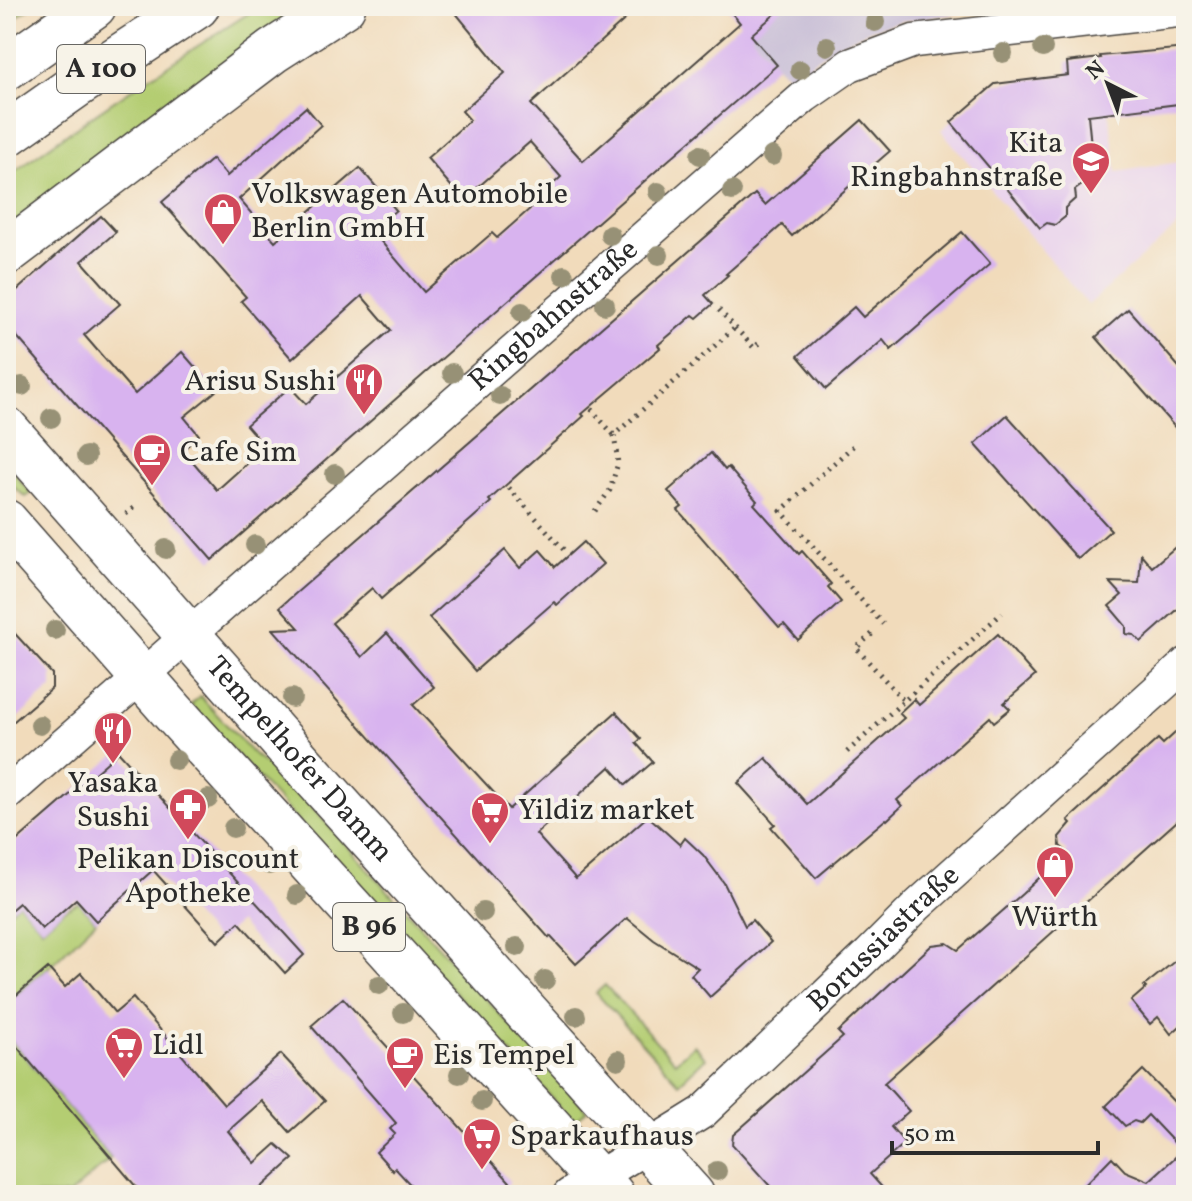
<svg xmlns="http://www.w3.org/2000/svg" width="1192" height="1201" font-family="Vollkorn,serif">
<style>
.built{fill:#e9d2ed}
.industrial{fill:#c9bfd7}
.green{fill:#b4cd72;stroke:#707c4e;stroke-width:2}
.building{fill:#d8b3ef}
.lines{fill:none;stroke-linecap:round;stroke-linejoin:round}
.minor-casing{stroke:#494541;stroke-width:35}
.primary-casing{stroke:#494541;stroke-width:47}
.motorway-casing{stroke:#494541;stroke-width:47}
.path{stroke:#494541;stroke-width:5;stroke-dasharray:2 6;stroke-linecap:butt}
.minor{stroke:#fff;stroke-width:32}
.primary{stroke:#fff;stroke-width:44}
.motorway{stroke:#fff;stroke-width:44}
.tree{fill:#979176}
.labels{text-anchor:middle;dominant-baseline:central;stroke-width:8;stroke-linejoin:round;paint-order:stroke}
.shield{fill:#f7f3e8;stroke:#686764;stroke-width:2}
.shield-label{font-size:28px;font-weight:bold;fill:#2b2b2b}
.poi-label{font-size:30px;fill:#2b2b2b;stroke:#f7f3e8;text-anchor:start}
.street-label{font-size:30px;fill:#2b2b2b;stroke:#f7f3e8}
</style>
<rect width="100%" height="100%" fill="#f7f3e8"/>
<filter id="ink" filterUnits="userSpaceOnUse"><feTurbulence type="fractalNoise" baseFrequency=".0125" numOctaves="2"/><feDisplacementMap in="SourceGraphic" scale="16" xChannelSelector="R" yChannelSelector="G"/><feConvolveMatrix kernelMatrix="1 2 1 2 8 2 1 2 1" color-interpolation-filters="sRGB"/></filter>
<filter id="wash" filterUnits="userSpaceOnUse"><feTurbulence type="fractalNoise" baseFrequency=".006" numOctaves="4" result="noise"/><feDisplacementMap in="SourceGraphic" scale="32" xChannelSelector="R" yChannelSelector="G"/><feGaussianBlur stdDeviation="1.8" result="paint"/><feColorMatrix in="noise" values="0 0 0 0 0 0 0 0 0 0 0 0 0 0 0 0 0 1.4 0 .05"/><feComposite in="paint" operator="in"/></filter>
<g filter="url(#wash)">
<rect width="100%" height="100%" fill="#f1dbbb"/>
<path class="built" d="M1101,58l16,114 69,-11v57l-98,87 -147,-175 33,-28 12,13 12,-31 70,-9 -1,-13z"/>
<path class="industrial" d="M726,6h294l-118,15 -30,8 -35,16 -22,15 -24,21z"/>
<g class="green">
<path d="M6,6h26l-26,19z"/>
<path d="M260,6h48l-302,226v-54c82,-62 168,-117 254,-172z"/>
<path d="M6,464l25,29 -5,4 -20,-16z"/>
<path d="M200,696l54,59 36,28 297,327 -13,12 -383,-417z"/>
<path d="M79,902l17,19 -48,47 -42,36v-90l13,-11 23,26 19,-17z"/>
<path d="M605,985l70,77 19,-17 12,13 -27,25 -83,-90z"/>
<path d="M6,1034l105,124 -42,37h-63z"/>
</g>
<g id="blocks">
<g class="building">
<path d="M450,6h190l-109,98 52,57 157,-138 -14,-17h58l-33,29 26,30 -565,495 -206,-236v-24l95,-84 15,16 -34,29 38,43 -36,31 51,59 47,-42 34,39 -32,26 15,18 -16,15 34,40 48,-43 -19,-22 44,-38 16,17 85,-74 -29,-34 -70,63 -51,-58 5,-4 -84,-95 50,-43 15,17 79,-69 15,18 -82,74 36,42 85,-73 36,42 -24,21 52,61 68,-59 5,5 43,-38 -2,-2 23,-21 -31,-35 -67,58 -36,-42 43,-38 -8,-9 43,-38z"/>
<path d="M1186,48v55l-98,12 5,51 -8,8 1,8 -11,8 1,8 -11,10v9l-10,8 -8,-2 -7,5 -89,-106 44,-38 73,-9 -1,-13 34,-4 -1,-2z"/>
<path d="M862,120l28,31 -98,85 -10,-11 -56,49 2,1 -23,20 8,9 -16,14 -4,-3 -35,30 2,3 -78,66 2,2 -95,84 2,2 -110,97 -9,-11 -40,35 30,34 25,-24 47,54 -21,18 96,104 107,-97 25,27 -5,4 17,19 -27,23 -16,-18 -74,67 40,45 72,-63 32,29 5,-7 18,17 21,28 21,43 7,-6 19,22 -61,55 -19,-22 7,-7 -44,-28 -27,-22 -51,46 -26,-28 -1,2 -276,-309 26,-1 -19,-21 475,-413 10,11z"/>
<path d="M962,232l28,32 -99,86 -8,-10 -57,49 -28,-33 56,-49 9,10z"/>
<path d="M1128,309l58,66v65l-90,-103z"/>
<path d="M1007,415l104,115 -33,29 -103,-115z"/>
<path d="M711,453l14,17 3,-3 29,34 -3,3 45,50 3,-3 29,33 -3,3 13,15 -43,38 -14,-16 -5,3 -101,-117 4,-3 -14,-16z"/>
<path d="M1186,538v64l-45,40 -7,-7 -8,-1v-8l-17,-20 13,-11 -12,-13 29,1 2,-29 11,13z"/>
<path d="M583,542l20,22 -46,41 -3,-3 -79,69 -46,-53 76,-68 15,18 20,-18 15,17z"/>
<path d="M6,624l46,50v14l-46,40z"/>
<path d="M998,634l37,42 -31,27 6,6 -16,13 -4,-5 -93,83 5,6 -15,14 -1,-1 -70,59 -45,-51 4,-3 -37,-41 28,-25 41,46 97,-86 -5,-5 15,-14 5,6z"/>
<path d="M1186,723v90l-302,270 25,28 -18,16 14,16 -35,31 19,21h-111l-46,-51 1,-9 110,-98 -5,-5 94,-87 15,-2 11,7 64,-56 45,-42 -7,-6 -1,-9 12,-14 -3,-3 90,-81 5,5z"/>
<path d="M119,752l185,203 -19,18 -46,-51 -21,20 -65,-72 -57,51 -20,-22 -34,30 -23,-26 -13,11v-64z"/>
<path d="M1186,952v69l-15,13 -13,-17 -8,7 -19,-23 15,-13 -2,-2z"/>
<path d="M48,968l17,19 16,-14 34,40 18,-15 91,106 57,-50 44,47 -35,31 -28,-31 -34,30 27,32 21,-19 17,15 -40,36h-110l-137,-161v-30z"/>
<path d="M343,998l167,184 -14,13h-76l-25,-27 -2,3 -17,-19 19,-18 -5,-5 6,-6 -85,-97z"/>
<path d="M1143,1070l43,44v81h-111l37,-38 13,14 24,10 33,-30 -34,-36 -8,8 -6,-2 -9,5 -19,-20z"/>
</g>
</g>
</g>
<g filter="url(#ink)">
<use href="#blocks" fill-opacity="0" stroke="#494541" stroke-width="2"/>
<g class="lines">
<defs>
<g id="minor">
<path id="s1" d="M6,795l798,-698 46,-32 64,-24 272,-31"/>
<path id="s2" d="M569,1195l134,-83 166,-158 49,-49 268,-241"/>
</g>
<g id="primary">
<path id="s3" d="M6,429l297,336 389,430"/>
<path d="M6,522l166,189 440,484"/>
</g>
<g id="motorway">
<path d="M6,68l88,-62"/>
<path d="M6,135l71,-50 120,-79"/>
<path d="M6,253l267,-202 70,-45"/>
</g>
</defs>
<use href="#minor" class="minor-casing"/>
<use href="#primary" class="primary-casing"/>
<use href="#motorway" class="motorway-casing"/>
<g class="path">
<path d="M719,310l35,38 6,-6"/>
<path d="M591,409l23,26"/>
<path d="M853,446l-72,65 102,113"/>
<path d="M509,488l55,62"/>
<path d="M595,511l15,-21 8,-27 -4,-28 121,-107"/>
<path d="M126,514l11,-9"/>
<path d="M872,634l-16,14 48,53"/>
<path d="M847,752l155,-139"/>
</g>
<use href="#minor" class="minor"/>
<use href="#primary" class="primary"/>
<use href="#motorway" class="motorway"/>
</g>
<g class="tree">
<circle cx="875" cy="22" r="10"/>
<circle cx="827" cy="46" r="10"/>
<circle cx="1043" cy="48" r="10"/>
<circle cx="1003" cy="53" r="10"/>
<circle cx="800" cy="70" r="10"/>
<circle cx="700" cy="155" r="10"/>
<circle cx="772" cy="156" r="10"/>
<circle cx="732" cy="191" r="10"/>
<circle cx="658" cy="192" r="10"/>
<circle cx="610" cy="235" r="10"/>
<circle cx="659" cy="255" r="10"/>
<circle cx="564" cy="275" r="10"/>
<circle cx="605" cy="305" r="10"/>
<circle cx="522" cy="312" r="10"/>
<circle cx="452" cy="373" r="10"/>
<circle cx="22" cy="386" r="10"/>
<circle cx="500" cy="396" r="10"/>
<circle cx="51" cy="418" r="10"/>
<circle cx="86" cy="456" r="10"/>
<circle cx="335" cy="474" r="10"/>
<circle cx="255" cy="545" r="10"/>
<circle cx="166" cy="549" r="10"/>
<circle cx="55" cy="630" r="10"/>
<circle cx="292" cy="698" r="10"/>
<circle cx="40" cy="725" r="10"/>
<circle cx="176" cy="760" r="10"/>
<circle cx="208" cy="799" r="10"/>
<circle cx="233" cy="828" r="10"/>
<circle cx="269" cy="865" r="10"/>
<circle cx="297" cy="895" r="10"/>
<circle cx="483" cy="912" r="10"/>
<circle cx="517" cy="947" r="10"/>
<circle cx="545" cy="980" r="10"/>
<circle cx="379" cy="985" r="10"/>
<circle cx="403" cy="1013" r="10"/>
<circle cx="576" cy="1016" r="10"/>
<circle cx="618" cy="1060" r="10"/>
<circle cx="459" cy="1074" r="10"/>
<circle cx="482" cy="1101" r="10"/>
<circle cx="518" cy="1140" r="10"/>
<circle cx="717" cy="1171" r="10"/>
</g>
</g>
<defs>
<symbol id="school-pin" viewBox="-11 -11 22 30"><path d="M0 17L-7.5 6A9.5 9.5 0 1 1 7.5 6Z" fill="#d1495b" stroke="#f7f3e8"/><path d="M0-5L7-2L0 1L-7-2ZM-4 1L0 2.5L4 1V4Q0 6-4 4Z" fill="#fff"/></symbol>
<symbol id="shop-pin" viewBox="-11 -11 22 30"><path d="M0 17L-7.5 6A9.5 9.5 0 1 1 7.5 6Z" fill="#d1495b" stroke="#f7f3e8"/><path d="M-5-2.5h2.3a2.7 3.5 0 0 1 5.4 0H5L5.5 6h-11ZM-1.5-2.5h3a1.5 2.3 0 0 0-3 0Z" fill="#fff"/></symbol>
<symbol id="restaurant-pin" viewBox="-11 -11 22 30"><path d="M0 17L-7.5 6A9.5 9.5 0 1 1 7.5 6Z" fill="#d1495b" stroke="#f7f3e8"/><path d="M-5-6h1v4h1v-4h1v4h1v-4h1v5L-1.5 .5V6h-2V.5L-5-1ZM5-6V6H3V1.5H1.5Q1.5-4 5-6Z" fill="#fff"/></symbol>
<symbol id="cafe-pin" viewBox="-11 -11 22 30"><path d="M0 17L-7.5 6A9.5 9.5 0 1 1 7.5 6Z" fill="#d1495b" stroke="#f7f3e8"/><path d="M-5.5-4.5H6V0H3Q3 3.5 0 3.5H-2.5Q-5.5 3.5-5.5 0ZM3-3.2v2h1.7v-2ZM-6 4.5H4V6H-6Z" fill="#fff"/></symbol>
<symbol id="pharmacy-pin" viewBox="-11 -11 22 30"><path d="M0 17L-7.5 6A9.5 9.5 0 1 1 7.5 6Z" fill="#d1495b" stroke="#f7f3e8"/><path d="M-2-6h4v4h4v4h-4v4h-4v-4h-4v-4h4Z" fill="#fff"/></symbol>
<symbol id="supermarket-pin" viewBox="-11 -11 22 30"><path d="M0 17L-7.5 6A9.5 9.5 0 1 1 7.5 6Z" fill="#d1495b" stroke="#f7f3e8"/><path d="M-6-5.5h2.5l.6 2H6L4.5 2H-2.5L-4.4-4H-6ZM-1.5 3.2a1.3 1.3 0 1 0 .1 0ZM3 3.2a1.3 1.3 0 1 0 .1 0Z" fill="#fff"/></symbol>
</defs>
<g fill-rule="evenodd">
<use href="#school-pin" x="1069" y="139" width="44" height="60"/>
<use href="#shop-pin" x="201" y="190" width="44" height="60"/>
<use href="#restaurant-pin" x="342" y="360" width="44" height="60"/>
<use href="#cafe-pin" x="130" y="431" width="44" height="60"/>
<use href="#restaurant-pin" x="91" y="709" width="44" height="60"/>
<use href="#pharmacy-pin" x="166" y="785" width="44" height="60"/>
<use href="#supermarket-pin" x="468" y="789" width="44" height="60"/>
<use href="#shop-pin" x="1033" y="843" width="44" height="60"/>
<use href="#supermarket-pin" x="102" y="1024" width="44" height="60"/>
<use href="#cafe-pin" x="383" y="1034" width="44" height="60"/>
<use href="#supermarket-pin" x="460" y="1115" width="44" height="60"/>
</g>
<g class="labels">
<g class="shield">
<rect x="57" y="45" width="88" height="48" rx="6"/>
<rect x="333" y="903" width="72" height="48" rx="6"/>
</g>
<g class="shield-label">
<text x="101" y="69">A 100</text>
<text x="369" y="927">B 96</text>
</g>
<g class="poi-label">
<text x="1063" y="144" text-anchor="end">Kita<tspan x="1063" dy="34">Ringbahnstraße</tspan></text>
<text x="251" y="195">Volkswagen Automobile<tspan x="251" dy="34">Berlin GmbH</tspan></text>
<text x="336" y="382" text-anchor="end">Arisu Sushi</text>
<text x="180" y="453">Cafe Sim</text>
<text x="113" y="784" text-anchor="middle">Yasaka<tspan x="113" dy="34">Sushi</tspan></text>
<text x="518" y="811">Yildiz market</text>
<text x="188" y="860" text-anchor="middle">Pelikan Discount<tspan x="188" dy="34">Apotheke</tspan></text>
<text x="1055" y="918" text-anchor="middle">Würth</text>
<text x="152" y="1046">Lidl</text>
<text x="433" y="1056">Eis Tempel</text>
<text x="510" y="1137">Sparkaufhaus</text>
</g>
<g class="street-label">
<text stroke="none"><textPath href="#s1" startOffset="728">Ringbahnstraße</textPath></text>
<text stroke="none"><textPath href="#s3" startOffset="442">Tempelhofer Damm</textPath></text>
<text stroke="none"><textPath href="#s2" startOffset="408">Borussiastraße</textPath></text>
</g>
</g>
<rect width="1192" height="1201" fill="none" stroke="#f7f3e8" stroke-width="32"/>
<g transform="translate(1108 84) rotate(318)" stroke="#f7f3e8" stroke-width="6" paint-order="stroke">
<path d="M0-6L14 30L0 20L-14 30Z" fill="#2b2b2b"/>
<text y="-12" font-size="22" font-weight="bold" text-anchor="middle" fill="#2b2b2b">N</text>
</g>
<path d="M892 1141v12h206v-12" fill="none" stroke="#2b2b2b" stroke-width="4"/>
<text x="904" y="1141" font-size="24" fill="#2b2b2b" stroke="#f7f3e8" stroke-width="6" paint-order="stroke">50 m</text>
</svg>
